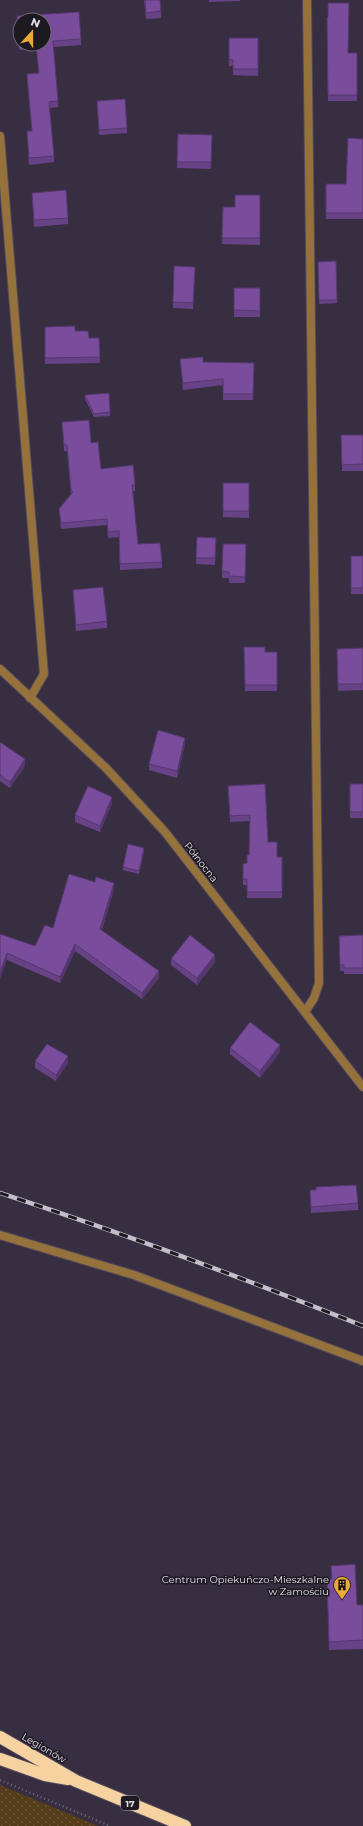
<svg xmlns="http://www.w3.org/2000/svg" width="363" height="1826" font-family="Montserrat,sans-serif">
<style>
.green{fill:url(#green-dots)}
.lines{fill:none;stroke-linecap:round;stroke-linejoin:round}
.lane-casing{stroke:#544a5c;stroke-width:10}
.street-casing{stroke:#544a5c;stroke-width:10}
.highway-casing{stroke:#544a5c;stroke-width:14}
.path{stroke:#716879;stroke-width:2.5;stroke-dasharray:1 3;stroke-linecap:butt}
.lane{stroke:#95713b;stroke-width:8}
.street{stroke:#95713b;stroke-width:8}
.highway{stroke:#f5d2a0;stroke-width:12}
.rail-casing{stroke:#c4becb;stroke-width:4.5}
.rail{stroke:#1d1921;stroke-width:3;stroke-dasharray:9;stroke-linecap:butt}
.wall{fill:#684286;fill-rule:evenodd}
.shaded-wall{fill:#55366d}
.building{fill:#794d9c;stroke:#55366d}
.labels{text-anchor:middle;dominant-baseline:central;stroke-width:3;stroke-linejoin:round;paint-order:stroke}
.shield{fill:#1d1921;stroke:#a9a4ae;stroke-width:1}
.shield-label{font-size:9px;font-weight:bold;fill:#e5dfeb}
.street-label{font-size:10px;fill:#e5dfeb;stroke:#1d1921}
.poi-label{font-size:10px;fill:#e5dfeb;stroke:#1d1921;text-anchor:end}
</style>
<defs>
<pattern id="green-dots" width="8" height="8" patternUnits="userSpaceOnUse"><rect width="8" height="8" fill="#543d18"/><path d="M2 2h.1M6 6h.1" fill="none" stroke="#6c593a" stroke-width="1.8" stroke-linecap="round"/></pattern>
</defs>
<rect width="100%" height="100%" fill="#382e41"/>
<path class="green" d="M0,1785l98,41h-98z"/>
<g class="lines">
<defs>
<path id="lane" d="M0,1235l134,40 229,86"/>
<g id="street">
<path d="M0,136l44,538 -14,24"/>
<path d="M0,669l106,99 59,64 198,255"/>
<path d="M305,1012l9,-14 5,-15 -12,-983"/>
</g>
<g id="highway">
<path d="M0,1737l76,44 109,45"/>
<path d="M0,1759l45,16 23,4"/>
</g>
</defs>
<use href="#lane" class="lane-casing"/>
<use href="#street" class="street-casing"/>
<use href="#highway" class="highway-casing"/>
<path class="path" d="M0,1780l110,46"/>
<use href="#lane" class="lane"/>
<use href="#street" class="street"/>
<use href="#highway" class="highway"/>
<defs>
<path id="rail" d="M0,1193c122,40 243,85 363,133"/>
</defs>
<use href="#rail" class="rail-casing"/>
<use href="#rail" class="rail"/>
</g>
<g class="wall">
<path d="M144,0l17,11v7l-15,1z"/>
<path d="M209,0h31v1l-31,1z"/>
<path d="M17,16l64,23v6l-28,2 5,54v6l-9,1 5,48v6l-25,3 -2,-34h5l-5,-50v-7l12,-1 -3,-25 -17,2zM20,20l24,24h-24z"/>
<path d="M327,17l21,36h9v48h-29z"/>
<path d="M229,38h29v38l-25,-1v-9h-4z"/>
<path d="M97,101l30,27v5l-28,2z"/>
<path d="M178,134l34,1 -1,34 -34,-1z"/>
<path d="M363,139v80h-37v-35h20z"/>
<path d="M32,193l36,25v6l-34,3z"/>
<path d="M260,195v50l-38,-1 1,-37h12z"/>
<path d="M336,261l1,42 -18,1 -1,-42z"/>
<path d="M174,266l21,1 -2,42 -20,-1z"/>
<rect x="234" y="288" width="26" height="29"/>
<path d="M45,327l30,4 14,7h10l1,25 -55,1z"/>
<path d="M180,359l23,3 51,1 -1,37h-30v-15l-40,5z"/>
<path d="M85,395l25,17v4l-16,1 -9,-18z"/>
<path d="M62,422l29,21 10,26 34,16v6h-2l5,53 24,18v6l-42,2 -1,-33 -11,1 -1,-13 -46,4 -2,-20 12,-15 -4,-43h-3z"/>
<path d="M341,435h22v36h-21z"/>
<path d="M223,483h26v35l-26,-1z"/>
<path d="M197,537l19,1 -1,27 -19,-1z"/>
<path d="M246,544l-1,39h-16v-5h-7v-7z"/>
<rect x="351" y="556" width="12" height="38"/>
<path d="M73,590l34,31v7l-31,3 -3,-35z"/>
<path d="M244,647l21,5h12v39h-32z"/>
<path d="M363,648v42l-25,1 -1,-42z"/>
<path d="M0,742l25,24 -15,22 -10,-7z"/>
<path d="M185,744l-8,34 -28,-8v-6z"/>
<path d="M265,784l3,58 9,15h5v41h-35v-13h-4v-21l4,-1 2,-8 1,-34 -20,1 -2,-36z"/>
<rect x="350" y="784" width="13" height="34"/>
<path d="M112,803l-12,29 -25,-10v-7z"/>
<path d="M144,852l-5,22 -16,-4v-3z"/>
<path d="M114,889l-12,41 57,48 -17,21 -67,-48 -15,32 -53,-23 -7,-26 35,12 18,-18z"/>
<path d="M363,935v39h-19v-3h-4l-1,-35z"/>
<path d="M171,959l44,3 -18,23 -26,-20z"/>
<path d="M230,1048l50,4 -20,26 -30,-24z"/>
<path d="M35,1061l33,2 -12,18 -21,-13z"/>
<path d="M310,1190l48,13v7l-47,3z"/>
<path d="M331,1566l26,39h6v44l-34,1 -2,-71h4z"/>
</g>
<g class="shaded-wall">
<path d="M185,738v6l-8,34v-7z"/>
<path d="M25,759v7l-15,22v-6z"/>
<path d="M112,797v6l-12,29v-6z"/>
<path d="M144,848v4l-5,22v-3z"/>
<path d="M114,883v6l-14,47v-7z"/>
<path d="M75,944v7l-15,32v-6z"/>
<path d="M7,953v7l-7,19v-6z"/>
<path d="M215,955v7l-18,23v-7z"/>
<path d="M159,971v7l-17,21v-6z"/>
<path d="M280,1045v7l-20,26v-7z"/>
<path d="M68,1056v7l-12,18v-6z"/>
</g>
<g class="building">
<path d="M145,0h15l1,11 -15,2z"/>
<path d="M328,3h21l-1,50h9v42h-29l-1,-78h1z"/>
<path d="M79,12l2,27 -28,2 5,60 -9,1 5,54 -25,2 -2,-27h5l-5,-57 12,-1 -3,-29h8v-24h-24v23h-1l-2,-27z"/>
<path d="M229,38h29v31h-25v-9l-4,-1z"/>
<path d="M125,99l2,29 -28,2 -2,-29z"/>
<path d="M178,134l34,1 -1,27h-34z"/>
<path d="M348,138l15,1v74h-37v-29h20z"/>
<path d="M66,190l2,28 -34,2 -2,-27z"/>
<path d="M235,195h25v43h-38l1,-31h12z"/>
<path d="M336,261l1,39h-18l-1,-38z"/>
<path d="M174,266l21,1 -2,36 -20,-1z"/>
<path d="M234,288h26v23l-26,-1z"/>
<path d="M75,326v5h13l1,7h10l1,19 -55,1v-31z"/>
<path d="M203,357v5l51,1 -1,31h-30v-15l-40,4 -3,-24z"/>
<path d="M109,393l1,19 -16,2 -9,-19z"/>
<path d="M89,420l2,23 7,-1 3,27 32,-4 2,20h-3l6,59 22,-1 2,19 -42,2 -1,-33 -11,1 -1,-13 -46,4 -2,-14 14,-17 -2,-2 -4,-45h-3l-2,-23z"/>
<path d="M341,435h22v29l-21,1z"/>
<rect x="223" y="483" width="26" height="28"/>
<path d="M197,537l19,1 -1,20h-19z"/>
<path d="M223,544h23l-1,33 -16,-1v-4l-7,-1z"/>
<rect x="351" y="556" width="12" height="32"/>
<path d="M103,587l4,34 -31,4 -3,-35z"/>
<path d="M244,647h21v5h12v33h-32z"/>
<path d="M363,648v36h-25l-1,-35z"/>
<path d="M158,730l27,8 -8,33 -28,-7z"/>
<path d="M0,742l25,17 -15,23 -10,-7z"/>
<path d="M265,784l3,58h9v15h5v35h-35v-13h-4v-15l4,-1v-8h2l1,-40 -20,1 -2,-30z"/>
<rect x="350" y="784" width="13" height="28"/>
<path d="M88,786l24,11 -12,29 -25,-11z"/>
<path d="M128,844l16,4 -5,23 -16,-4z"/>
<path d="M69,874l26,8 1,-5 18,6 -14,46 59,42 -17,22 -67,-49 -15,33 -53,-24 -7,20v-39l35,12 10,-21 8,3z"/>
<path d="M190,935l25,20 -18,23 -26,-19z"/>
<path d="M363,935v33h-19v-3h-4l-1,-29z"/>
<path d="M250,1022l30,23 -20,26 -30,-23z"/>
<path d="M47,1044l21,12 -12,19 -21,-14z"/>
<path d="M356,1185l2,18 -47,4 -1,-17h6v-3z"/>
<path d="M355,1564l2,41h6v35l-34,2 -2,-63h5l-1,-13z"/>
</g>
<defs>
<symbol id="building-pin" viewBox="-11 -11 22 30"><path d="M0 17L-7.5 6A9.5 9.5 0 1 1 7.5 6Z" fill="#eba93a" stroke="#1d1921"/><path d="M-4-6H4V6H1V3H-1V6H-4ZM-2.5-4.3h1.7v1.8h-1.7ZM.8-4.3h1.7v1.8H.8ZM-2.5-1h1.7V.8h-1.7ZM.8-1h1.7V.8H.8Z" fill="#111"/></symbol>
</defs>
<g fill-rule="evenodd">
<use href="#building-pin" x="332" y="1575" width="20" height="27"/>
</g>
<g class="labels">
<rect class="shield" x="121" y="1796" width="18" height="14" rx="3"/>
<g class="shield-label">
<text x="130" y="1803">17</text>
</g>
<g class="street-label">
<text transform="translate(201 862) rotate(52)">Północna</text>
<text transform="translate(44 1748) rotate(30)">Legionów</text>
</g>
<g class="poi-label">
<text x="329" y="1579">Centrum Opiekuńczo-Mieszkalne<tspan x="329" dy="12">w Zamościu</tspan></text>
</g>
</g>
<g transform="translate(32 32) rotate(21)"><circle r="19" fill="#1d1921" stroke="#6d6872"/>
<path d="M0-3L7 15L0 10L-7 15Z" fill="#eba93a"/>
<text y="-6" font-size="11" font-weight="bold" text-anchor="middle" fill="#e5dfeb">N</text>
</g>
</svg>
